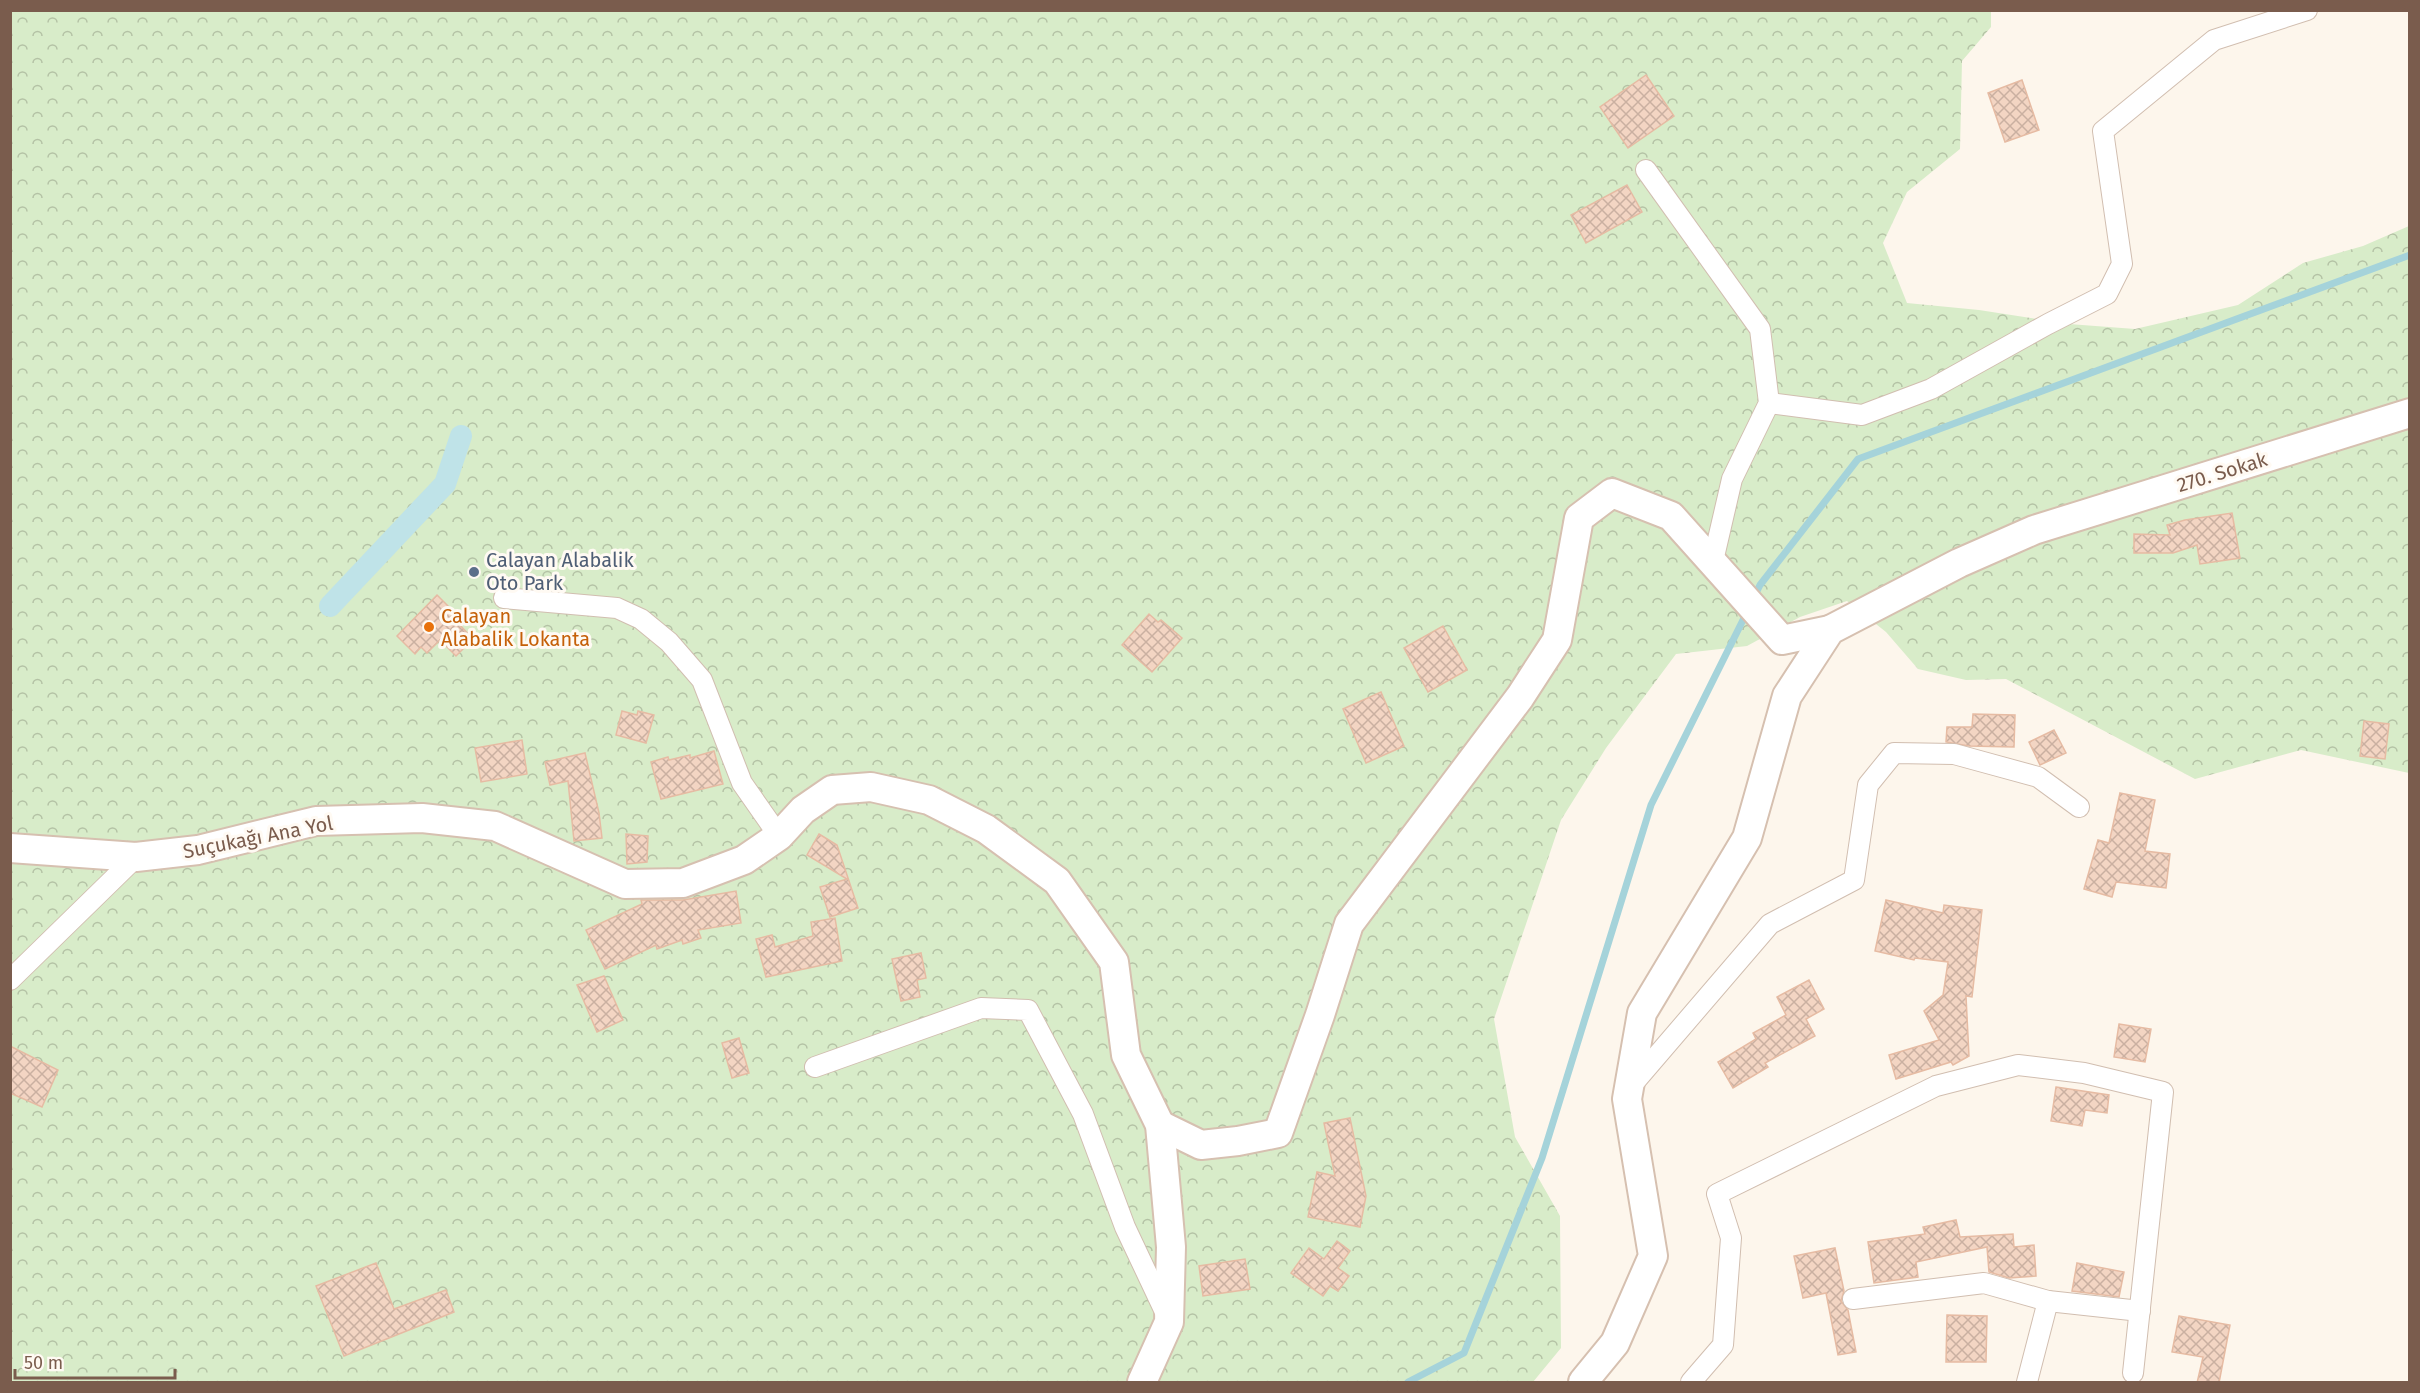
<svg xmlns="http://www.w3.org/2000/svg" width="2420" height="1393" font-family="'Fira Sans',sans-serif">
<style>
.forest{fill:url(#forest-crowns)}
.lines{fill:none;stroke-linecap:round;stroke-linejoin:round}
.stream{stroke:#a5d3da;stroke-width:7}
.canal{stroke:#bfe3e8;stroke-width:22}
.building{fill:url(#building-cross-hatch);stroke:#e6bba3;stroke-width:1.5}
.street-casing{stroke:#d1beb0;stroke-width:22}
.secondary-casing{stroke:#d6c0b0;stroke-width:32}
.street{stroke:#fff;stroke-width:20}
.secondary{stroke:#fff;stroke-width:28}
.service-dot{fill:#5c6f8a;stroke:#fffaf3;stroke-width:2}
.food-dot{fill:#e8710a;stroke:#fffaf3;stroke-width:2}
.labels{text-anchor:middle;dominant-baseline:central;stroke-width:6;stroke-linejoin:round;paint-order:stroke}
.street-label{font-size:20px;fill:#7a5c4d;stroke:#fffaf3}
.service-label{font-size:20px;fill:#4e5e75;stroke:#fffaf3;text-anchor:start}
.food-label{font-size:20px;fill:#c56008;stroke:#fffaf3;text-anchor:start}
</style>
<defs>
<pattern id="forest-crowns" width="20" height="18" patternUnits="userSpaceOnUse" patternTransform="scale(1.5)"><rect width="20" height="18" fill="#d8ecc9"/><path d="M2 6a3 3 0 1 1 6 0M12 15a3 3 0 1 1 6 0" fill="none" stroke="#b4c2a5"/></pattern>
<pattern id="building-cross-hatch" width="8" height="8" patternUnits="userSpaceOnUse" patternTransform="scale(1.5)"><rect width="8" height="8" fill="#f3d5c3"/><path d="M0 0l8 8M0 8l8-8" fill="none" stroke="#cab0a1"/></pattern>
</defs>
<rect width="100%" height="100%" fill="#fdf6ec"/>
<path class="forest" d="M10,11h1981v16l-29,34 -2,88 -53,43 -24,51 24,60 72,7 90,14 66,5 103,-24 65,-42 60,-17 46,-20v547l-108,-23 -106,29 -189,-100 -40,1 -48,-11 -32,-37 -39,-31 -47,16 -53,29 -71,8 -70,94 -45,72 -67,199 21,118 45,79 1,132 -28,34h-1522z"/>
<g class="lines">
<g class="stream">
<path d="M1753,599l7,-14 98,-126 552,-204"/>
<path d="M1408,1382l56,-29 78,-195 109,-353 96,-193"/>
</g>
<path class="canal" d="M330,606l115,-122 16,-48"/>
</g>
<g class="building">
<path d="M1646,75l28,41 -46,32 -28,-41z"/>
<path d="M2022,80l17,50 -34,12 -17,-49z"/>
<path d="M1627,185l15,27 -56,31 -15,-28z"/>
<path d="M2232,513l8,45 -40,6 -3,-19 -24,8h-39v-19l36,1 -3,-10 18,-5z"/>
<path d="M437,595l23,23 -3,4 16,17 -17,17 -16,-16 -13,13 -6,-6 -6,7 -18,-18z"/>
<path d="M1149,614l9,8 3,-2 21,18 -30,34 -30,-27z"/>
<path d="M1443,626l24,44 -39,22 -24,-44z"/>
<path d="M1381,692l23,54 -38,17 -23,-54z"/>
<path d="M622,711l15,4 1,-4 16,4 -8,28 -30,-8z"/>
<path d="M1973,714l42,1 -1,32 -45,-1 -23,-4 1,-15h25z"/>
<path d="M2364,721l25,3 -4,35 -25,-3z"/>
<path d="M2054,730l12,23 -26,12 -11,-23z"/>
<path d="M522,740l5,34 -46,8 -6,-34z"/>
<path d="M714,751l9,33 -62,15 -10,-37 17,-5 1,3 21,-5v3z"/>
<path d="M585,753l14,60 3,25 -28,3 -6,-60 -18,4 -5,-23z"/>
<path d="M2120,793l35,7 -10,51 25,3 -4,34 -50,-6 -4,15 -28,-8 14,-49 11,3z"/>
<path d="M626,834l22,2 -1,26 -20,2z"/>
<path d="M819,834l18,11 21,63 -28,9 -10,-30 27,-8 -40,-24z"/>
<path d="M736,891l5,32 -43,7 3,8 -18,6 -1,-4 -25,9 -1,-4 -51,24 -19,-39 56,-26 -1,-4h42z"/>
<path d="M1886,900l57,13 1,-8 38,5 -10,87 -6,-1 3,60 -16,9 -2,-3 -55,17 -7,-24 50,-15 -15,-29 19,-16 5,-33 -33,-4 -1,2 -39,-9z"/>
<path d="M835,918l7,43 -76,16 -10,-38 16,-4 3,12 38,-11 -2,-14z"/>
<path d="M921,953l5,25 -9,2 3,17 -19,4 -9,-42z"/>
<path d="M604,976l19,44 -26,12 -20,-47z"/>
<path d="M1809,980l15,29 -18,10 9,17 -50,27 3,4 -35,21 -15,-26 38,-23 -3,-6 33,-18 -9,-18z"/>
<path d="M2119,1024l32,5 -6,33 -31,-5z"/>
<path d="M739,1038l10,35 -17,5 -10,-35z"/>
<path d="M10,1046l48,24 -16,37 -32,-14z"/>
<path d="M2056,1087l53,8 -2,18 -22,-3 -3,16 -31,-5z"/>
<path d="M1350,1118l16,78 -6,31 -52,-10 9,-45 18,4 -11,-53z"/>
<path d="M1956,1220l4,17 53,-3 1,13 20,-2 2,31 -27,2 -20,-6 -2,-25 -71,15 2,15 -44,6 -6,-41 57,-8 -2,-7z"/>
<path d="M1337,1241l13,10 -12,17 11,8 -11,15 -8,-5 -7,10 -32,-23 18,-25 15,11z"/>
<path d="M1835,1248l9,43 -3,10 7,9 8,42 -18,3 -12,-62 -23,5 -9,-42z"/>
<path d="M1245,1259l5,30 -47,7 -4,-30z"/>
<path d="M376,1263l18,46 52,-19 8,22 -110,44 -28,-70z"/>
<path d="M2077,1263l47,9 -5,25 -47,-6z"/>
<path d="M1947,1315l40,1 -1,46h-40z"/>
<path d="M2179,1316l51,9 -11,58h-22l6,-26 -31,-5z"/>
</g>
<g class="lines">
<defs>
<g id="street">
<path d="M1646,170l114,159 9,74 -37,76 -19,82"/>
<path d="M1769,403l93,12 69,-26 117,-65 59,-30 15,-30 -19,-133 111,-91 93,-30"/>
<path d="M504,598l113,10 24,11 28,23 33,38 40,103 37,53"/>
<path d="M10,980l126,-123"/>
<path d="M815,1067l166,-59 47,2 55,104 42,113 42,89"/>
<path d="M1631,1086l139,-162 84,-44 14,-95 26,-32 60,1 84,23 41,30"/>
<path d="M1853,1299l131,-16 64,18 92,10"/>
<path d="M1691,1382l32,-37 8,-107 -14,-44 219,-108 82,-21 66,8 79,19 -30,281"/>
<path d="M2027,1382l21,-81"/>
</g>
<g id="secondary">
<path d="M10,848l126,9 62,-7 118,-29 106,-3 73,8 130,58 58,-1 61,-23 35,-24 24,-26 29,-20 39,-3 58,13 57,29 71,52 57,81 12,93 34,70 11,122 -2,75 -27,60"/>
<path d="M1160,1125l41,20 37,-4 40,-8 42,-118 29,-91 171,-227 37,-57 22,-122 33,-25 59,23 111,124 48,-10"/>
<path d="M1583,1382l32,-39 38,-87 -26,-157 15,-86 105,-175 40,-142 43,-66 129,-67 75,-33 376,-117"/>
</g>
</defs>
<use href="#street" class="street-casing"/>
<use href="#secondary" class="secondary-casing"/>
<use href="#street" class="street"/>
<use href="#secondary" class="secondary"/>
</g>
<circle class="service-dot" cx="474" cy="572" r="6"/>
<circle class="food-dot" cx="429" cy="627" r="6"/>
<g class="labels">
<g class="street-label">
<text transform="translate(2222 472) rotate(-17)">270. Sokak</text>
<text transform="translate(258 837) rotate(-11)">Suçukağı Ana Yol</text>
</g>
<g class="service-label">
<text x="486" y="560">Calayan Alabalik<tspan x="486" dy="23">Oto Park</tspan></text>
</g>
<g class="food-label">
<text x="441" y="616">Calayan<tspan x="441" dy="23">Alabalik Lokanta</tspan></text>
</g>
</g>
<rect width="2420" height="1393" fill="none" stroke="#7a5c4d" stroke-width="24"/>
<path d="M15 1369v9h160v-9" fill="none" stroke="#7a5c4d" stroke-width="3"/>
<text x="24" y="1369" font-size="18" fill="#7a5c4d" stroke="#fffaf3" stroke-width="4.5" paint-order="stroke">50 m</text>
</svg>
